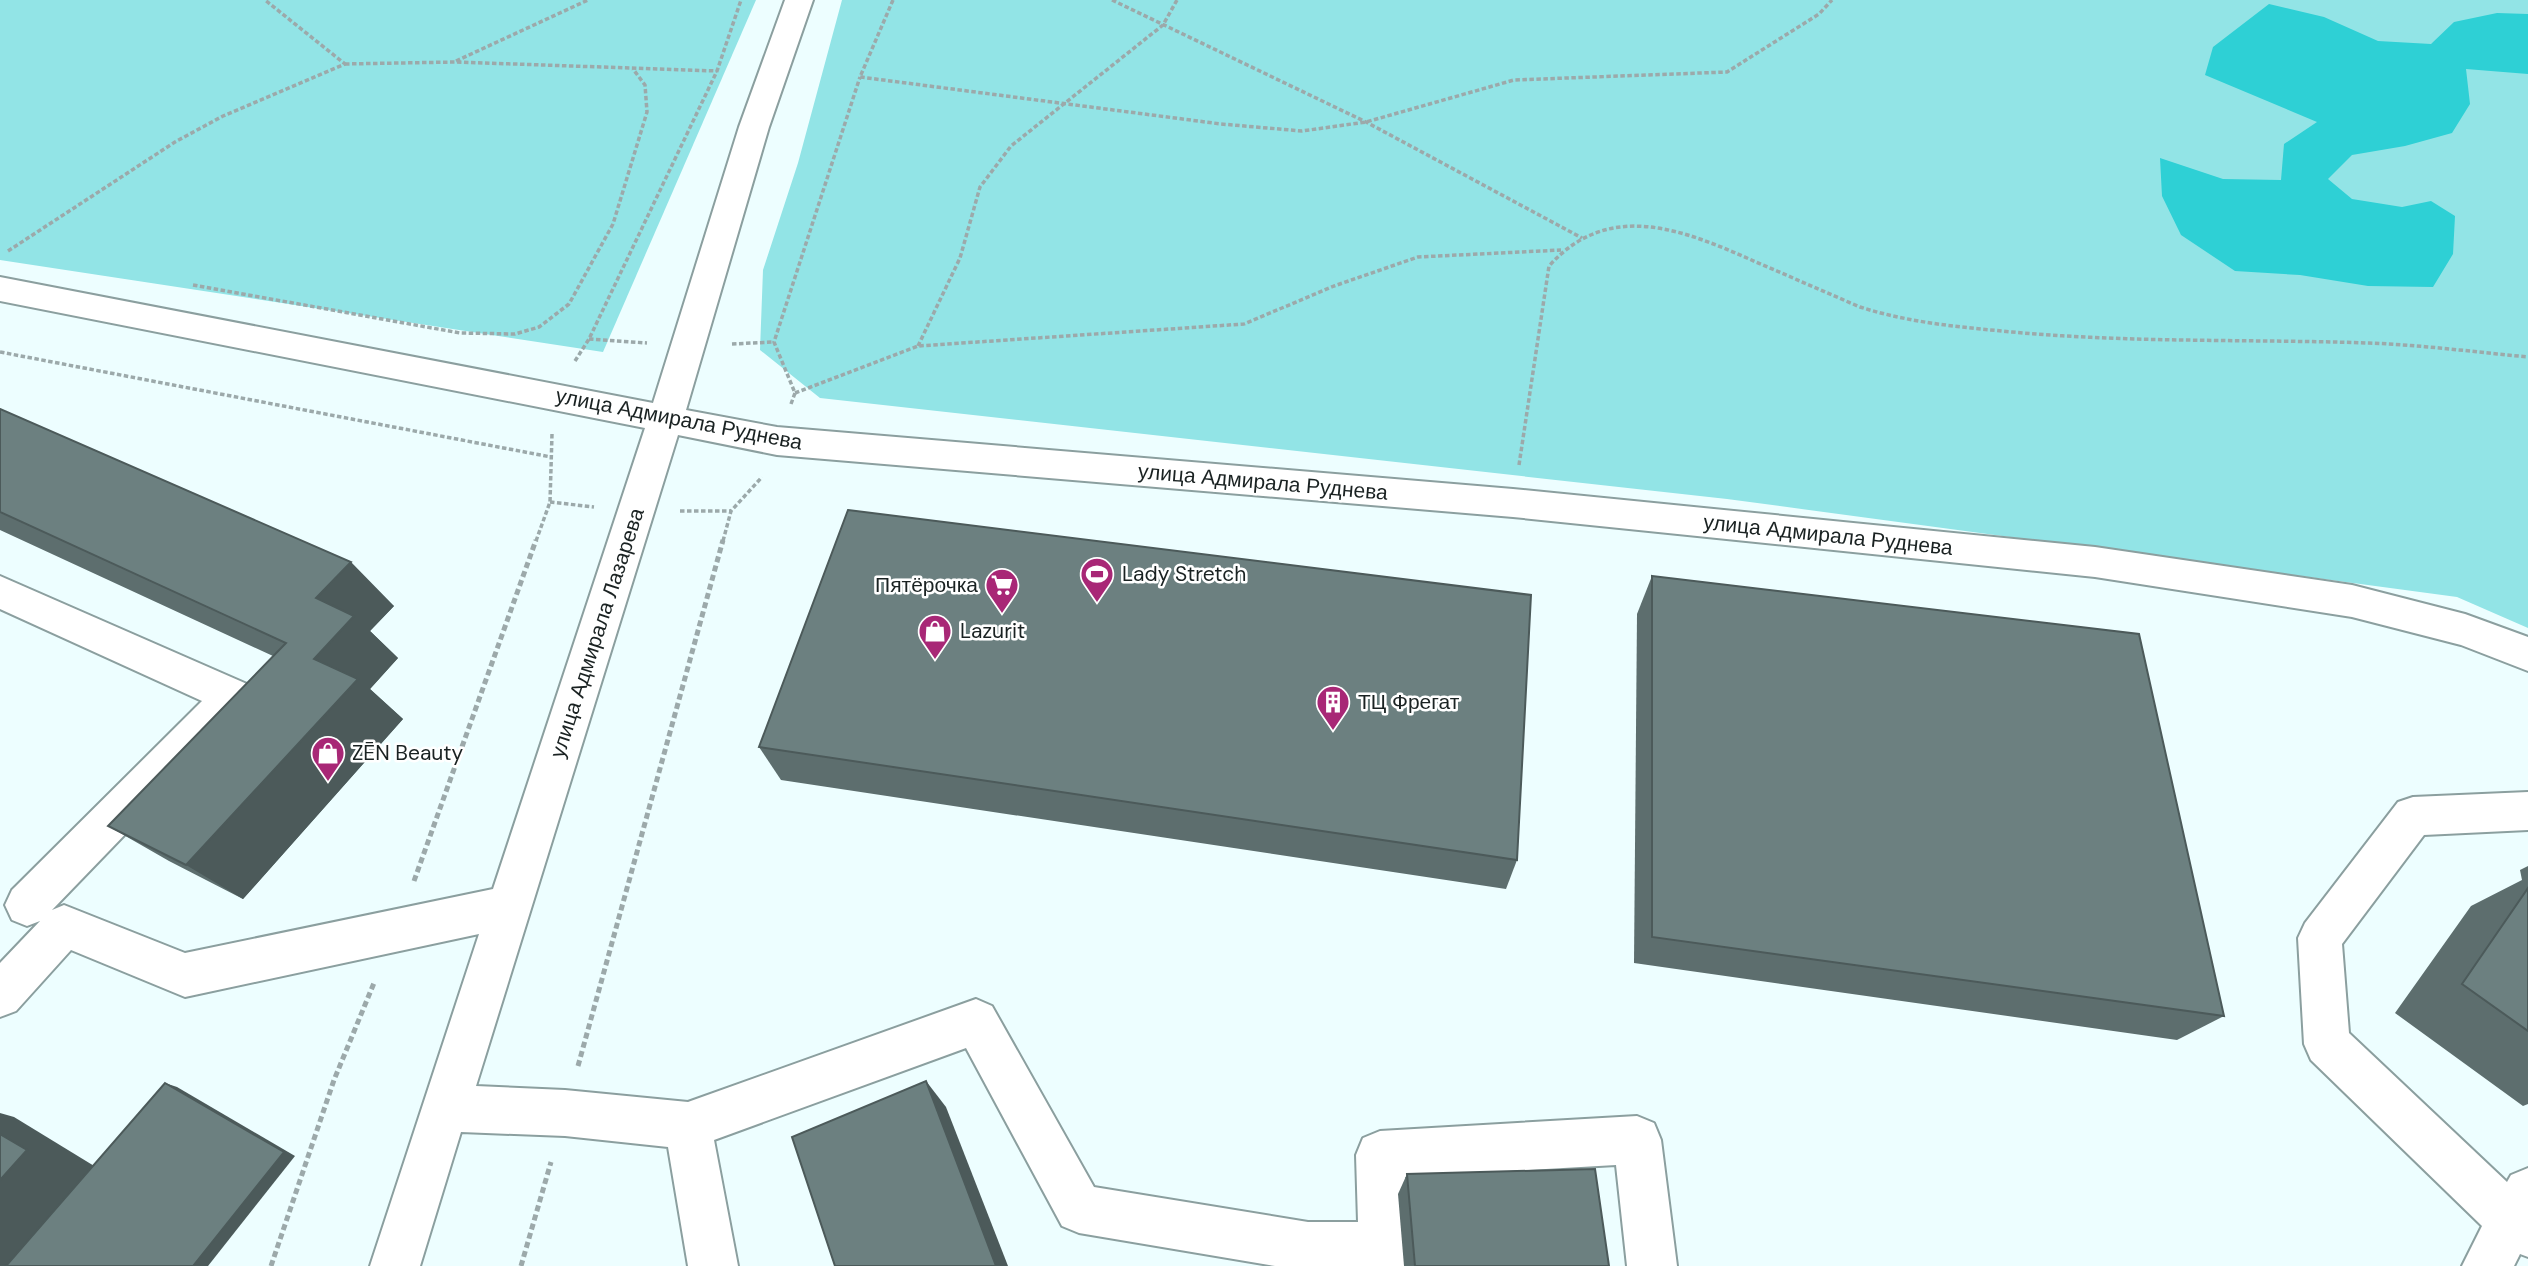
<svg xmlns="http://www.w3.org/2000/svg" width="2528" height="1266" font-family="'DM Sans',sans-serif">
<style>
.green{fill:#92e4e6}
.forest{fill:#2ed0d5}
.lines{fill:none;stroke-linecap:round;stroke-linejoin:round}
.minor-casing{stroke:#8b9f9f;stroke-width:4}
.path-far1{stroke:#9ca9aa;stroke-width:3.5;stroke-dasharray:4.5 2.5;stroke-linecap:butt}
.path{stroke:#9ca9aa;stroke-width:5;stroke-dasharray:6 3.5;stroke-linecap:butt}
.minor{fill:#fff;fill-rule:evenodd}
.wall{fill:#5d6e6e}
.shaded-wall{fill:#4c5a5a}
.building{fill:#6c8080;stroke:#4c5a5a;stroke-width:2}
.labels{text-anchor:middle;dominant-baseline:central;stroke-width:5;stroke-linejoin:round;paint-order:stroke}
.street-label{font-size:21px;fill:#1a2222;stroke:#fff}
.poi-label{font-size:21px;fill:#1a2222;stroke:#fff;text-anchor:start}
</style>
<rect width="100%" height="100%" fill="#edfeff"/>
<g class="green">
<path d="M0,0h756l-153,352 -603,-92z"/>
<path d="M842,0h1686v628l-71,-31 -730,-98 -907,-101 -60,-48 3,-80 35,-107z"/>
</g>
<path class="forest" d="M2269,4l55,13 54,24 53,3 23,-22 43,-9 31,1v60l-62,-5 4,35 -18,29 -47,13 -53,9 -24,24 24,20 50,8 29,-6 24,15 -2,38 -20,33 -65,-1 -68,-11 -65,-4 -54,-36 -19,-39 -2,-38 63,21 58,1 3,-36 33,-22 -112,-47 8,-28z"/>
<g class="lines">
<defs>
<g id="minor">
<path d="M785,0h28l-44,127 -83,283 91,17 736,62 582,58 257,38 113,29 63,23v34l-67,-26 -109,-28 -257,-40 -582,-60 -736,-62 -99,-20 -202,651 89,4 123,12 288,-103 16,7 102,181 214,35h50l-2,-67 7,-17 17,-7 257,-15 17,7 7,17 16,126h-50l-11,-101 -211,12 4,89h-134l-196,-33 -17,-7 -96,-178 -252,92 24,126h-50l-20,-119 -103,-11 -104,-4 -41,134h-50l109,-332 -294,63 -114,-47 -55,61 -16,6v-54l40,-42 -13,5 -15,-6 -7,-15 7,-15 190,-189 -202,-92v-33l247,108 6,12 -6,12 -195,202 12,-5 121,48 308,-64 152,-461 -645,-127v-24l653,126 86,-276z"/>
<path d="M2528,792v38l-104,5 -82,109 7,89 158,149 4,-7 17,-7v89l-8,-3 -6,12h-52l20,-40 -171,-166 -7,-16 -6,-106 7,-15 93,-121 15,-5z"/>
</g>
</defs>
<use href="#minor" class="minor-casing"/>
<g class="path-far1">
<path d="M893,0l-33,77 361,47 81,7 64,-9 148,-42 213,-8 92,-58 13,-14"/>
<path d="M1112,0l254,122 216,116"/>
<path d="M456,61l132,-61"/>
<path d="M345,64l111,-2 261,9"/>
<path d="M8,251l167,-109 48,-26 122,-52 -80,-64"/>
<path d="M193,285l267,48 55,1 24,-7 30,-23 44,-80 34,-112 -2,-27 -12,-16"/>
<path d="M589,339l58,4"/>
<path d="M732,344l42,-2"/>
<path d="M918,346l42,-88 20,-71 31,-41 152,-121 14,-25"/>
<path d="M0,352l551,105"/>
<path d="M575,361l14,-22 128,-268 24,-71"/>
<path d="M795,393l123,-47 326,-22 90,-38 84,-29 143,-7"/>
<path d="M791,404l4,-11 -21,-51 86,-265"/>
<path d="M1519,465l30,-199c61,-68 137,-35 207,-4 35,15 69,30 104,45 50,16 100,20 152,25 119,11 238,7 357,11 53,2 106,9 159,14"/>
<path d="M550,502l44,5"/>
<path d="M680,511h51"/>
<path d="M536,541l14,-39 2,-68"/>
<path d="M723,541l8,-30 31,-34"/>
</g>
<g class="path">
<path d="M414,881l122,-341"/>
<path d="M578,1066l145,-526"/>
<path d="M271,1266l63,-186 40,-97"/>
<path d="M521,1266l30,-104"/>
</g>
<use href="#minor" class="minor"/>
</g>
<g class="wall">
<path d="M0,409l394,197 -24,25 28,27 -28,31 33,30 -160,180 -74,-38 -61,-35 165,-170 -273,-126z"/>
<path d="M1652,576l572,440 -47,24 -543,-77 3,-349z"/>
<path d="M759,747l758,113 -11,29 -725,-109z"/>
<path d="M2528,866v238l-5,2 -128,-93 76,-107 51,-26 -2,-10z"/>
<path d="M1407,1174l202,92h-205l-6,-72z"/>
</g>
<g class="shaded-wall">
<path d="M351,562l43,44 -24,25 28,27 -28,31 33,30 -160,180 -57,-34 128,-206 2,-61z"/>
<path d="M926,1081l20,26 62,159h-12z"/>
<path d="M165,1083l12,4 118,69 -87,110h-15z"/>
<path d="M0,1113l14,4 90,55 -81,94h-23z"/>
</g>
<g class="building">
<path d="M0,409l351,153 -35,36 38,18 -40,43 44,20 -172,186 -78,-39 178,-183 -286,-131z"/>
<path d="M848,510l683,85 -14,265 -758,-113z"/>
<path d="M1652,576l487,58 85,382 -572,-79z"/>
<path d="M2528,888v143l-66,-47z"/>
<path d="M926,1081l70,185h-161l-43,-129z"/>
<path d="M165,1083l119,69 -91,114h-187z"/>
<path d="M0,1134l27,16 -27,30z"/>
<path d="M1595,1169l14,97h-194l-8,-92z"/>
</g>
<defs>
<symbol id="stadium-pin" viewBox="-11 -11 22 30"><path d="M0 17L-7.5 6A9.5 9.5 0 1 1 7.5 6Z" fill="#a82776" stroke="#fff"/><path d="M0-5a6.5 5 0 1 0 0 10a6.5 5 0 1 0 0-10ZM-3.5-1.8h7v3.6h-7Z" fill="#fff"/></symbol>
<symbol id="supermarket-pin" viewBox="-11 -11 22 30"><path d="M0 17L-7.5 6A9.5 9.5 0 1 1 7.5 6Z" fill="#a82776" stroke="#fff"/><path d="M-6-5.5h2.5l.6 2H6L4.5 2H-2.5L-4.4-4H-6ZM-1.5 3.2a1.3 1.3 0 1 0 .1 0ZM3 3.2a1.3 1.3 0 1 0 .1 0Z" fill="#fff"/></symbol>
<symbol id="shop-pin" viewBox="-11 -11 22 30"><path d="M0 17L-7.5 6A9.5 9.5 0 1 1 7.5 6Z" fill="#a82776" stroke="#fff"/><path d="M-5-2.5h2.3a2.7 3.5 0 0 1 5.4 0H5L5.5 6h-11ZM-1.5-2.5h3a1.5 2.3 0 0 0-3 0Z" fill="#fff"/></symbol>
<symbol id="building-pin" viewBox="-11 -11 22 30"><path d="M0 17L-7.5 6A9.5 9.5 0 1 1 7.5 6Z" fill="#a82776" stroke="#fff"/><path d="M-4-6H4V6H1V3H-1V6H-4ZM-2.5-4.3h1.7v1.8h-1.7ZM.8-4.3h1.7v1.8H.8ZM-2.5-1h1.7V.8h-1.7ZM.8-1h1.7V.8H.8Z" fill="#fff"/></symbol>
</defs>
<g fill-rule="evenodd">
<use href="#stadium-pin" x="1078" y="555" width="38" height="52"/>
<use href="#supermarket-pin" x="983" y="566" width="38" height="52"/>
<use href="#shop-pin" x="916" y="612" width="38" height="52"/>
<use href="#building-pin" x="1314" y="683" width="38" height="52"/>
<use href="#shop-pin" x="309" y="734" width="38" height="52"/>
</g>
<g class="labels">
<g class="street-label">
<text transform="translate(679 419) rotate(11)">улица Адмирала Руднева</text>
<text transform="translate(1263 482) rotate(5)">улица Адмирала Руднева</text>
<text transform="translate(1828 535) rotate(6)">улица Адмирала Руднева</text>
<text transform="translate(597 633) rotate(-72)">улица Адмирала Лазарева</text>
</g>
<g class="poi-label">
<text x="1122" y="574">Lady Stretch</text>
<text x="978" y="585" text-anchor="end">Пятёрочка</text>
<text x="960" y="631">Lazurit</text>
<text x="1358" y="702">ТЦ Фрегат</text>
<text x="352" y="753">ZĒN Beauty</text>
</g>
</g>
</svg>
